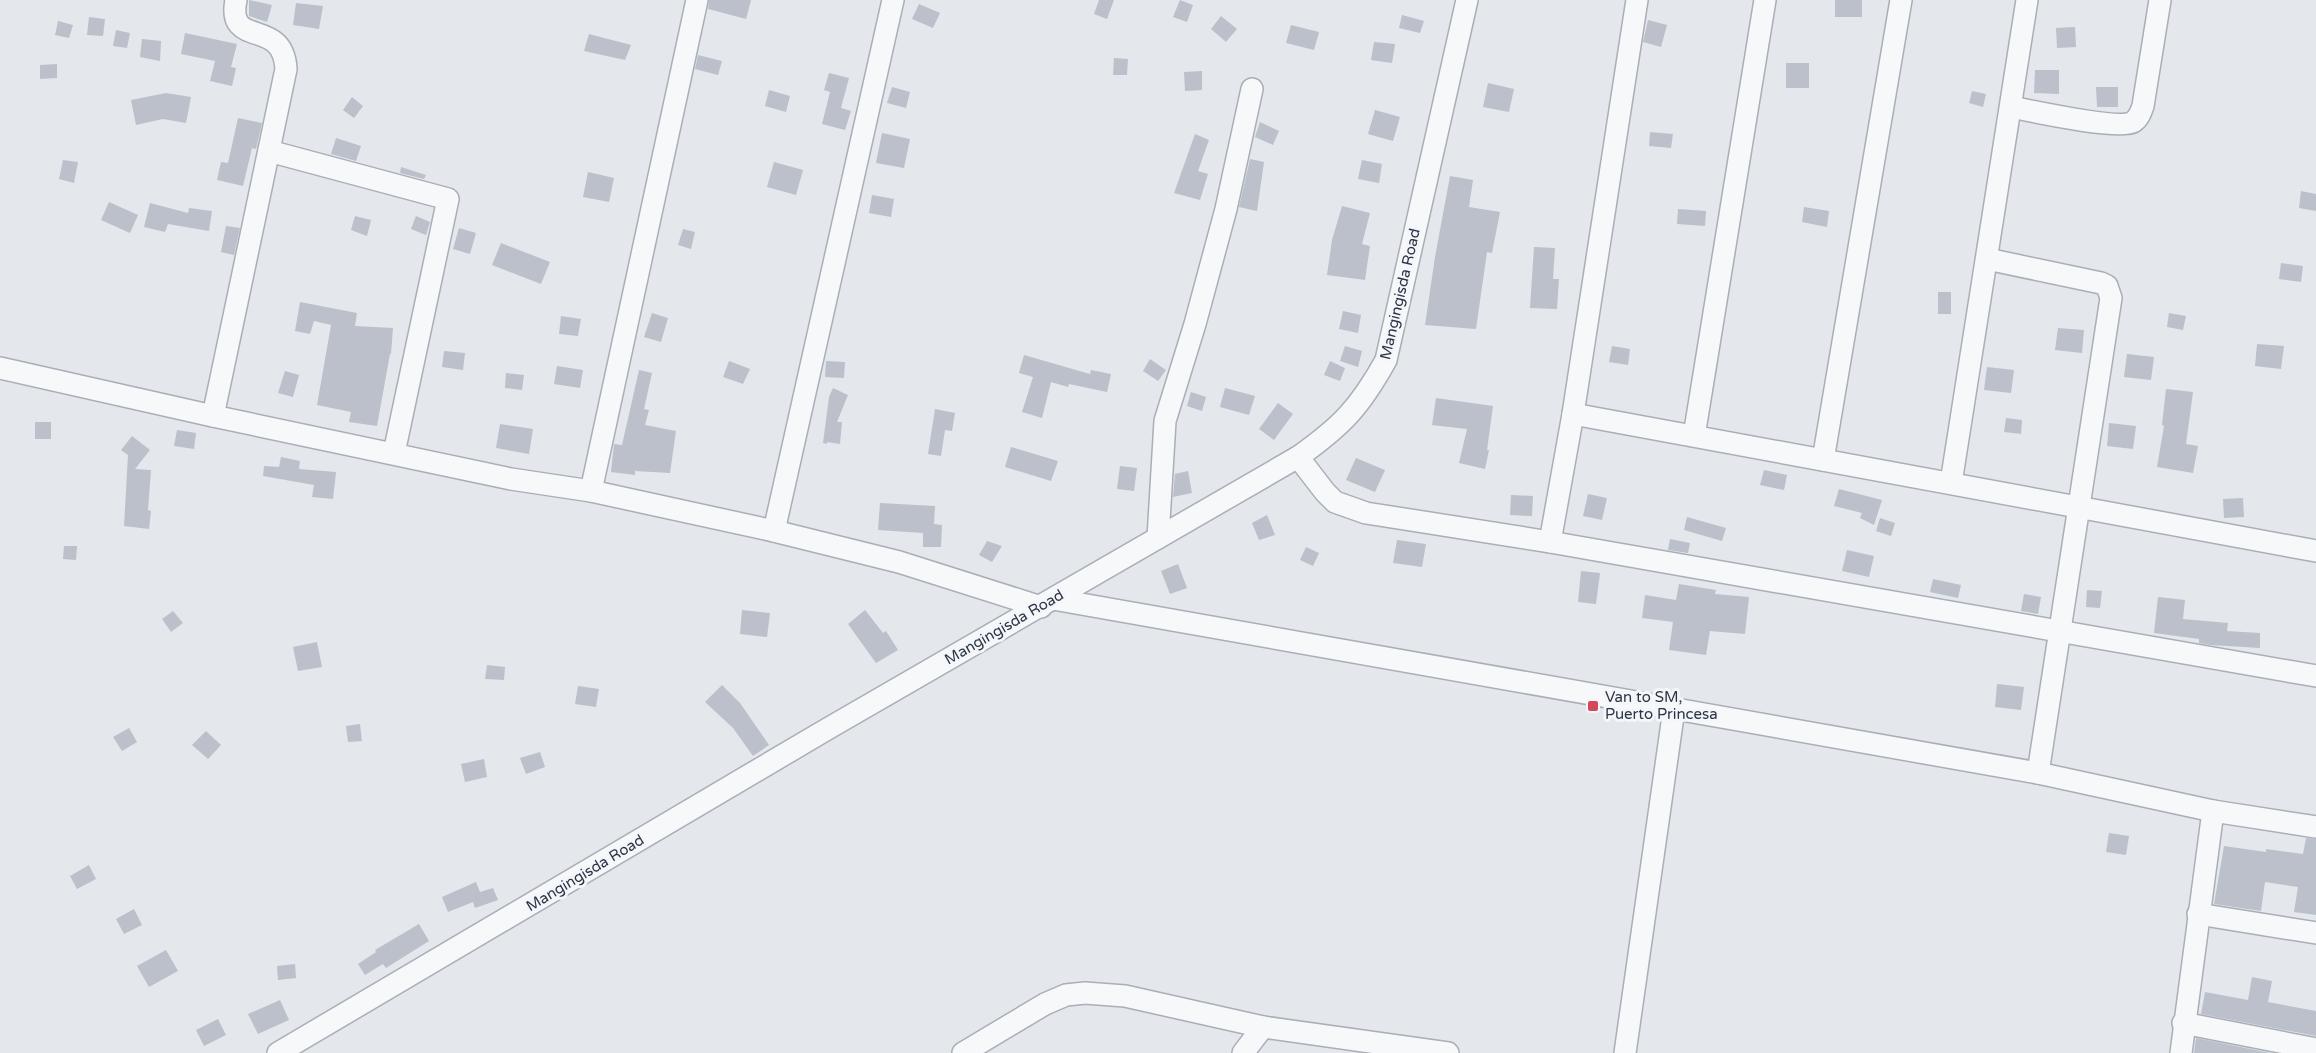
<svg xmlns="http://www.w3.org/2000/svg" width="2316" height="1053" font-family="'Varela Round',sans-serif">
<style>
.building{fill:#bbc0ca}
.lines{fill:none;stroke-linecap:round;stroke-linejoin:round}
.minor-casing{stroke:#a9aeb7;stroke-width:24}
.minor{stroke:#f7f8fa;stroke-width:21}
.poi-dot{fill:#d1495b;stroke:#f4f6f9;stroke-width:2}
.labels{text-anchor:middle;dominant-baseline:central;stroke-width:6;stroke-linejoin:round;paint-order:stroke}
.street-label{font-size:15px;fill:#2b3445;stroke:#f4f6f9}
.poi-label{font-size:15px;fill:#2b3445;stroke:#f4f6f9;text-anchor:start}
</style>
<rect width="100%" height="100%" fill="#e4e7ec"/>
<g class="building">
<path d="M249,0l23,5 -5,17 -18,-6z"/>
<path d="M709,0h42l-5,19 -38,-10z"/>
<path d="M1099,0h15l-7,19 -13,-5z"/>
<path d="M1180,0l13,5 -6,17 -14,-5z"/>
<rect x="1835" y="0" width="27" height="17"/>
<path d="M296,3l27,3 -4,23 -26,-4z"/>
<path d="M919,4l21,9 -7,15 -21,-9z"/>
<path d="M1402,15l22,6 -4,12 -21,-5z"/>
<path d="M1221,16l16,13 -11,13 -15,-13z"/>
<path d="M89,17l16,2 -2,17 -16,-1z"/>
<path d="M1648,20l19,5 -6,22 -18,-5z"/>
<path d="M58,21l15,4 -4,13 -14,-3z"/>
<path d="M1291,25l28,7 -5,18 -28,-7z"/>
<path d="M2075,27l1,20 -19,1 -1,-20z"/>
<path d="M116,30l14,3 -3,15 -14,-2z"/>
<path d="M185,33l52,11 -6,23 5,1 -4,18 -22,-5 5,-20 -34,-7z"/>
<path d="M589,34l42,11 -6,15 -41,-9z"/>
<path d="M142,39l19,2 -1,20 -20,-4z"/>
<path d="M1374,42l21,2 -3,19 -21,-3z"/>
<path d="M698,55l24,6 -4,14 -23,-6z"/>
<path d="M1114,58l14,1 -1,16h-14z"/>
<rect x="1786" y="63" width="23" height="25"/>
<path d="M57,64v14l-17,1v-14z"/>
<path d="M2035,70h24v24l-25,-1z"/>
<path d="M1202,71v19l-17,1 -1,-19z"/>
<path d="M829,73l20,5 -8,30 10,3 -6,19 -23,-6 8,-32 -6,-2z"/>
<path d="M1488,83l26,6 -5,23 -26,-5z"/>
<path d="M892,87l18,5 -4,16 -19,-5z"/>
<path d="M2096,87h22v20h-21z"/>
<path d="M769,90l21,6 -4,16 -21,-6z"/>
<path d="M1972,91l14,3 -3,13 -14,-4z"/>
<path d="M166,93l25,4 -5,26 -23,-4 -27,6 -5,-25z"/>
<path d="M352,97l11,9 -9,12 -11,-8z"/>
<path d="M1375,110l25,7 -7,24 -25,-7z"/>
<path d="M238,118l24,5 -6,26 -4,-1 -9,38 -26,-6 4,-18 7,1z"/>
<path d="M1260,122l19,9 -6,14 -18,-8z"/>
<path d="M1650,132l23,2 -2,14 -22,-2z"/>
<path d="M882,133l28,6 -6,29 -28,-5z"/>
<path d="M1195,134l14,6 -11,31 10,3 -8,26 -26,-7z"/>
<path d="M336,138l25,8 -5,15 -25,-7z"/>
<path d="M1250,159l14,3 -7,49 -18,-4z"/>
<path d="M63,160l15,2 -4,21 -15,-4z"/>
<path d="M1362,160l20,4 -3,19 -21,-4z"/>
<path d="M774,162l29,8 -7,25 -29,-8z"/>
<path d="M401,167l25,8 -2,4 -24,-6z"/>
<path d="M588,172l26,6 -5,24 -26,-5z"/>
<path d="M1450,176l23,4 -4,27 31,5 -8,41 -5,-1 -11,77 -51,-4 10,-68z"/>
<path d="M2301,191l15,3v17l-17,-3z"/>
<path d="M872,195l22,4 -3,18 -22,-4z"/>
<path d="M109,202l29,13 -8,18 -29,-13z"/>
<path d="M150,203l38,10 1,-5 23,3 -3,20 -41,-7 -3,8 -21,-5z"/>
<path d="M1342,206l28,7 -8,31 8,2 -5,34 -38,-5 5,-35z"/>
<path d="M1804,207l25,4 -2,16 -25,-5z"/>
<path d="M1678,209l28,2 -1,15 -28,-2z"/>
<path d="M355,216l16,4 -4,16 -16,-6z"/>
<path d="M416,216l14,6 -4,13 -15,-6z"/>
<path d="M226,226l14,2 -6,27 -13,-3z"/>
<path d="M459,228l17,5 -6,21 -17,-5z"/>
<path d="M683,229l12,3 -4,17 -13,-4z"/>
<path d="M501,243l49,19 -9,22 -49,-19z"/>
<path d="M1534,247l21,1 -2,31h6l-2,30 -27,-1z"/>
<path d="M2281,263l22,3 -2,16 -22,-3z"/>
<rect x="1938" y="292" width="13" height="22"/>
<path d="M300,302l57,11 -2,13 38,2 -2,26h-1l-13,72 -28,-4 2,-10 -34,-7 14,-80 -17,-4 -4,13 -15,-3z"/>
<path d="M1343,311l18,4 -3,18 -19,-4z"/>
<path d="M652,313l16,5 -7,24 -17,-5z"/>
<path d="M2169,313l17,3 -3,14 -16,-3z"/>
<path d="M561,316l20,3 -3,17 -19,-2z"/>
<path d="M2058,328l26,2 -2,23 -27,-3z"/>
<path d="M2257,344l27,2 -3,23 -26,-3z"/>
<path d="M1345,346l17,5 -4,16 -18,-6z"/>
<path d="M1612,346l18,3 -2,16 -19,-3z"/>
<path d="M444,351l21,2 -2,17 -21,-3z"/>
<path d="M2127,354l27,3 -3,23 -27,-3z"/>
<path d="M1024,355l66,19 1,-4 20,4 -4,18 -38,-8 -1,3 -17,-5 -9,36 -20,-6 11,-35 -14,-4z"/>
<path d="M1150,359l16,11 -8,11 -15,-10z"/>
<path d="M729,361l21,8 -7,15 -20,-7z"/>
<path d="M826,361l19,1 -1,16 -19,-1z"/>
<path d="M1330,361l15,7 -5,13 -16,-6z"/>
<path d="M557,366l26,4 -3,18 -26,-4z"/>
<path d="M1987,367l27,3 -3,23 -27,-3z"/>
<path d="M639,370l13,3 -8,36 5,1 -4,15 31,6 -6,42 -35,-2v4l-24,-3 3,-28 8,1z"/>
<path d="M285,371l14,4 -6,22 -15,-4z"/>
<path d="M506,373l18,2 -2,15 -17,-2z"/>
<path d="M833,388l15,7 -11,27h5l-2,22 -13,-2v2l-4,-1 6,-46z"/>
<path d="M1225,388l30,8 -6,19 -29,-8z"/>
<path d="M2166,389l27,3 -7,52 12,2 -5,27 -36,-6 7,-41 -2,-1z"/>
<path d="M1191,392l15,5 -4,14 -15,-5z"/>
<path d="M1436,398l57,8 -6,44h2l-4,19 -26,-6 8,-34 -35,-4z"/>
<path d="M1278,403l15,11 -19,26 -15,-11z"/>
<path d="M935,409l20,4 -3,18 -7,-1 -4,26 -13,-2z"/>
<path d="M2006,418l16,2 -1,14 -17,-2z"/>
<rect x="35" y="422" width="16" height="17"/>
<path d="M2109,423l27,3 -3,23 -26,-3z"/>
<path d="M500,424l33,5 -4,25 -33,-6z"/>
<path d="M177,430l19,3 -2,16 -20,-3z"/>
<path d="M132,436l18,14 -15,19 16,1 -3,40 3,1 -2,18 -25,-3 4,-71 -7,-5z"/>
<path d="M1011,447l47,14 -7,20 -46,-14z"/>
<path d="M281,457l19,4 -1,8 37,3 -3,27 -21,-2 2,-12 -51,-9 1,-10 15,1z"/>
<path d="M1356,458l29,12 -10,22 -29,-12z"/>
<path d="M1120,466l17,2 -3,23 -17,-2z"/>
<path d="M1764,470l23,5 -3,15 -24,-5z"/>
<path d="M1188,471l4,22 -19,4 2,-23z"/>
<path d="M1839,489l43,11 -8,25 -14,-7 2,-5 -28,-7z"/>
<path d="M1588,494l19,4 -5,22 -19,-4z"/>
<path d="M1511,495l22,1 -1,20 -22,-1z"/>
<path d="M2243,498l1,19 -20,1 -1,-19z"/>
<path d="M880,503l55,3 -1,18 8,1 -1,22h-18v-14l-45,-3z"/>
<path d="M1267,515l8,20 -16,5 -7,-17z"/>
<path d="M1687,517l39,11 -4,13 -38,-11z"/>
<path d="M1880,518l15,5 -4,13 -15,-5z"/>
<path d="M1670,539l20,4 -2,10 -20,-3z"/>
<path d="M1397,540l29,4 -4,23 -29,-4z"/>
<path d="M987,541l15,5 -10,16 -13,-7z"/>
<path d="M64,546h13l-1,14 -13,-1z"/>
<path d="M1306,547l13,6 -6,13 -13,-6z"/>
<path d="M1847,550l27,6 -5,21 -27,-6z"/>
<path d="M1178,564l9,24 -17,6 -9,-23z"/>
<path d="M1581,571l19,2 -4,31 -18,-2z"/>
<path d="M1933,579l28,6 -3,13 -28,-6z"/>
<path d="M1679,584l37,6 -1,4 34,3 -4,37 -35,-3 -4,24 -37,-5 4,-28 -31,-4 3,-23 31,5z"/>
<path d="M2087,590l15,1 -2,17 -14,-1z"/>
<path d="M2024,594l17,3 -3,17 -17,-3z"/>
<path d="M2158,597l27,3 -2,19 45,4 -1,8 33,2v15l-49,-3 -12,-2v-4l-45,-6z"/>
<path d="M742,610l28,3 -3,24 -27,-3z"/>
<path d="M865,610l18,23 3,-2 12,19 -22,13 -28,-39z"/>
<path d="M173,611l10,12 -12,9 -9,-13z"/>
<path d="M317,642l5,25 -24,4 -5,-24z"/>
<path d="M487,665l18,2 -1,13 -19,-1z"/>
<path d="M1997,684l27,3 -3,23 -26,-3z"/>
<path d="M722,685l18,18 29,42 -16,11 -20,-28 -28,-26z"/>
<path d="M578,686l21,3 -3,18 -21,-3z"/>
<path d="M360,724l2,17 -14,1 -2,-16z"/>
<path d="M129,728l8,14 -15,9 -9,-14z"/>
<path d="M206,731l15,14 -13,14 -16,-14z"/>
<path d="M540,752l5,15 -19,7 -6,-16z"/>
<path d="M484,759l3,18 -22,5 -4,-18z"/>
<path d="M2109,833l20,3 -3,19 -20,-3z"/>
<path d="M2306,838l10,1v76l-22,-3 4,-25 -33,-5 -4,29 -47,-7 10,-58 42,6v-3l37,5z"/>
<path d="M89,865l7,14 -19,10 -7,-13z"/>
<path d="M476,882l4,10 13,-4 5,12 -23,8 -2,-6 -25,10 -6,-15z"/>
<path d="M134,909l8,16 -18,9 -8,-15z"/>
<path d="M419,924l10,17 -43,27 -3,-4 -18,11 -7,-11 18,-12 -1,-2z"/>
<path d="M166,950l12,21 -29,16 -12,-21z"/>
<path d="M295,964l1,14 -18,2 -1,-14z"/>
<path d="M2252,977l20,4 -4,21 48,9v25l-115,-22 4,-22 43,8z"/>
<path d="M280,1000l9,20 -31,14 -10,-20z"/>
<path d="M218,1019l8,16 -22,11 -8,-16z"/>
<path d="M2196,1038l74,15h-76z"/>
</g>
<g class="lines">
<defs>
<g id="minor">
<path d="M2011,107c20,4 108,23 122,15 6,-4 8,-10 10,-16l17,-106"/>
<path d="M269,151l179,48 -54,254"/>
<path d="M1987,259l114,24 6,3 4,12 -73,475"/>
<path d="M0,368l213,48 298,63 80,12 183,40 125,31 142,45"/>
<path d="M1573,414l743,137"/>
<path d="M213,416l73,-347c-3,-53 -60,-19 -50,-69"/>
<path d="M1694,436l71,-436"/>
<path d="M1298,457l27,35 10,10 31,11 184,29 766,134"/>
<path d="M1823,460l78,-460"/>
<path d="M1951,483l76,-483"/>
<path d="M591,491l106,-491"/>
<path d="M774,531l119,-531"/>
<path d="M1158,538l7,-117 30,-97 31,-115 26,-120"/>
<path d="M1550,542l23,-128 64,-414"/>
<path d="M1053,599l985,174 175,38 103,16"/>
<path d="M2198,914l118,19"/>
<path d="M2183,1023l133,26"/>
<path d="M278,1053l551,-325 469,-271c44,-31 62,-50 88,-97l81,-360"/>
<path d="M963,1053l82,-49 21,-9 19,-2 40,3 138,31 185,26"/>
<path d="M1243,1053l20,-26"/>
<path d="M1625,1053l49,-344"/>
<path d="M2181,1053l32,-242"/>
</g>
</defs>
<use href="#minor" class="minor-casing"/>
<use href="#minor" class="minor"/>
</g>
<rect class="poi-dot" x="1587" y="700" width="12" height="12" rx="3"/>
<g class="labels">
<g class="street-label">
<text transform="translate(1400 294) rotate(-77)">Mangingisda Road</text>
<text transform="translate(1004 627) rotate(-30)">Mangingisda Road</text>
<text transform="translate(585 873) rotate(-31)">Mangingisda Road</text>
</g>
<g class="poi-label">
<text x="1605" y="697">Van to SM,<tspan x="1605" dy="17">Puerto Princesa</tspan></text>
</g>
</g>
</svg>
